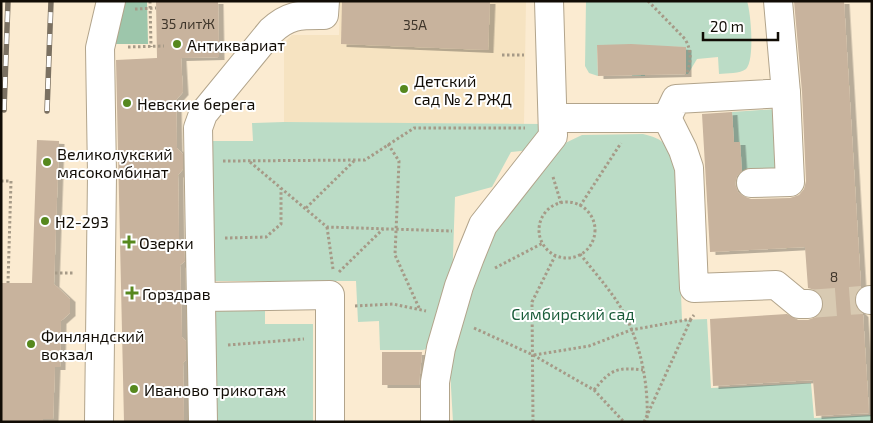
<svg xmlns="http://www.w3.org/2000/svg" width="873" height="423" font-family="'Exo 2',sans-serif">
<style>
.built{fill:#f6e3c1}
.green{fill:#bbdcc6}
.forest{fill:#9dc6ab}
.building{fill:#c8b39d;filter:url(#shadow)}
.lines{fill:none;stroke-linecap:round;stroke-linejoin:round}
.minor-tunnel{stroke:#d8cab2;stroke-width:28;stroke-dasharray:28 14;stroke-linecap:butt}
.minor-casing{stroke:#b2a48b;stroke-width:30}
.path{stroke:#a69a87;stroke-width:3;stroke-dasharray:2.5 2.5;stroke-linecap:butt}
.minor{stroke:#fff;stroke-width:28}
.rail-casing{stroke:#7a7061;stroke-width:5.5}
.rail{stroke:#fff;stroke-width:4;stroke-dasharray:11;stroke-linecap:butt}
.poi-dot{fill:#56881e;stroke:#fff;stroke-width:2}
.labels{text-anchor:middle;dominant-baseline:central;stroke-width:4;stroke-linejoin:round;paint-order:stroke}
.number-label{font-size:14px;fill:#3f362b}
.poi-label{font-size:16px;fill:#110c05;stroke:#fff;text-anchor:start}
.park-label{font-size:16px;fill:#195b39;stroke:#fff}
</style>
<defs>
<filter id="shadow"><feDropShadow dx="5.5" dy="3" stdDeviation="0" flood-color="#0004"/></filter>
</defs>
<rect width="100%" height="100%" fill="#fbebd1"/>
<path class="built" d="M340,1h186l-2,123 -240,-2v-79l8,-8h47z"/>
<g class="green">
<path d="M586,1h161c4,12 8,60 -1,68 -6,5 -19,4 -27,5l-1,-17 -21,2 -9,15h-2l-1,-27 -40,-1v30h-13l-1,-31 -34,1 1,30 -9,-3 -4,-7z"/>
<path d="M777,109l4,66 -39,1 -2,-34h-6l-2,-30z"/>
<path d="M252,123l32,-1 259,2 -12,26 -20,2 -19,35 -37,10 -3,88 -16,61 -13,4h-43l-1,-29 -21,1 -2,-41h-144v-140h41z"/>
<path d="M643,134c22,5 24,11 33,30l6,156 25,-1 4,69 100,-5 3,35 58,-3v7h-419l-4,-70 39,-123 71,-83 23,-11z"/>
<path d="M211,305l54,1v18h48v98h-102z"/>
</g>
<path class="forest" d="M121,1h26l1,43h-36z"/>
<g class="building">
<path d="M156,1h62l1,56 -38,1 2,34 -7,8 1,48 6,6v15l-5,6 1,64 5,4 1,18 -5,4 2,72 4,4v19l-3,3 1,59h-60l-8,-362 41,-2z"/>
<path d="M342,1h148l-2,49 -147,-6z"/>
<path d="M794,1h50l17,286 -5,6 -2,7 3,8 6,6 6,99 -53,3 -3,-36 -100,6 -3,-67 77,-5 11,6h10l8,-3 6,-6 2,-7 -3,-8 -6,-6 -7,-2 -3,-41 -95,5 -8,-138 30,-2 2,30h6l2,29 -5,5 -2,8 3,8 5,4 8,3 39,-1 9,-3 5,-6 2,-8 -4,-89z"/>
<path d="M631,44l55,3v27l-88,2 -1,-31z"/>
<path d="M37,140l22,1 -5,143 16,15v14l-9,8 -1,46h-5l-2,52h-10v3h-42v-139h31z"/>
<path d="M382,352h40l-3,33h-37z"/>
</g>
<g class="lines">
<path class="minor-tunnel" d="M808,304l54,-4"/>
<defs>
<g id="minor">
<path d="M553,118h114l16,32 6,18 5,120 82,-3 23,19h9"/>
<path d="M667,118l9,-19 110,-6 -8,-92"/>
<path d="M751,183l39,-1 -4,-89"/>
<path d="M201,297l129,-2v127"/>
<path d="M870,300h2"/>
<path d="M99,422l3,-247 -2,-127 11,-47"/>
<path d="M203,422l-5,-294 5,-14 68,-83c18,-17 30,-16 53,-16l1,-14"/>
<path d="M435,422v-40l6,-34 18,-62 11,-29 13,-32 70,-89 -4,-135"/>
</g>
</defs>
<use href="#minor" class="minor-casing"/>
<g class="path">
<path d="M150,1l1,46"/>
<path d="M648,1l37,38c7,12 6,22 2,34"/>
<path d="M135,9l21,-1"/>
<path d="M128,47l36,-1"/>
<path d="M502,55h22"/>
<path d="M388,144l11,17 -4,94 25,55"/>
<path d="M223,161l142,-1 49,-32h111"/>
<path d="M250,162l77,65 125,4"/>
<path d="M553,177l8,26"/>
<path d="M1,181h10l-3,102"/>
<circle cx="567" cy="230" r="28"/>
<path d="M580,206l41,-63"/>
<path d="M306,208l48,-47"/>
<path d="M327,227l6,42"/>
<path d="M225,238l41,-1 15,-13v-36"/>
<path d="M580,254c12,15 25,30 36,46 23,34 33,81 31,122"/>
<path d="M495,268l48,-25"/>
<path d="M339,272l44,-43"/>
<path d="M55,273h19"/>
<path d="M355,306l38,-2 33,7"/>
<path d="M474,328l59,27 61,35 30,32"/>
<path d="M228,345l76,-6"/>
<path d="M534,355l55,-9 42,-16 60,-11 3,-4"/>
<path d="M594,390c17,-21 23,-23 49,-20"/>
<path d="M533,422l-1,-120 23,-46"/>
<path d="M644,422l47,-103"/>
</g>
<use href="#minor" class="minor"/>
<defs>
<g id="rail">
<path d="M4,110l4,-109"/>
<path d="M47,111l4,-110"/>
</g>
</defs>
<use href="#rail" class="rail-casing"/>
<use href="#rail" class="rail"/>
</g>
<g class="poi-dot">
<circle cx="177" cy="44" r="5"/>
<circle cx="404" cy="89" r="5"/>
<circle cx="127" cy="103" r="5"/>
<circle cx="47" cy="162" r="5"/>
<circle cx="45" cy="221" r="5"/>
<path d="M126.5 234.5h5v5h5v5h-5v5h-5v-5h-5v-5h5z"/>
<path d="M129.5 285.5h5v5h5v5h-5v5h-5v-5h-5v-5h5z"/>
<circle cx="31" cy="344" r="5"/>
<circle cx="134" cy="389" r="5"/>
</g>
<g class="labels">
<g class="number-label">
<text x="188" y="23">35 литЖ</text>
<text x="415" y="24">35А</text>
<text x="834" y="276">8</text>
</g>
<g class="poi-label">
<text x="187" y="44">Антиквариат</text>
<text x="414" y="80">Детский<tspan x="414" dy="18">сад № 2 РЖД</tspan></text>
<text x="137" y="103">Невские берега</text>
<text x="57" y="153">Великолукский<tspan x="57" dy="18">мясокомбинат</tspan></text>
<text x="55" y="221">H2-293</text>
<text x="139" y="242">Озерки</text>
<text x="142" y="293">Горздрав</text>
<text x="41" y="335">Финляндский<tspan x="41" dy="18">вокзал</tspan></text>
<text x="144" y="389">Иваново трикотаж</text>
</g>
<g class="park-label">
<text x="573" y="313">Симбирский сад</text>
</g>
</g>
<rect width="873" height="423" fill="none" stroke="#110c05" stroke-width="5"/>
<path d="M703 32v8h75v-8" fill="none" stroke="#110c05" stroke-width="2.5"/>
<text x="710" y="32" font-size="15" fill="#110c05" stroke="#ffffff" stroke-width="4" paint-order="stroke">20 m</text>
</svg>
